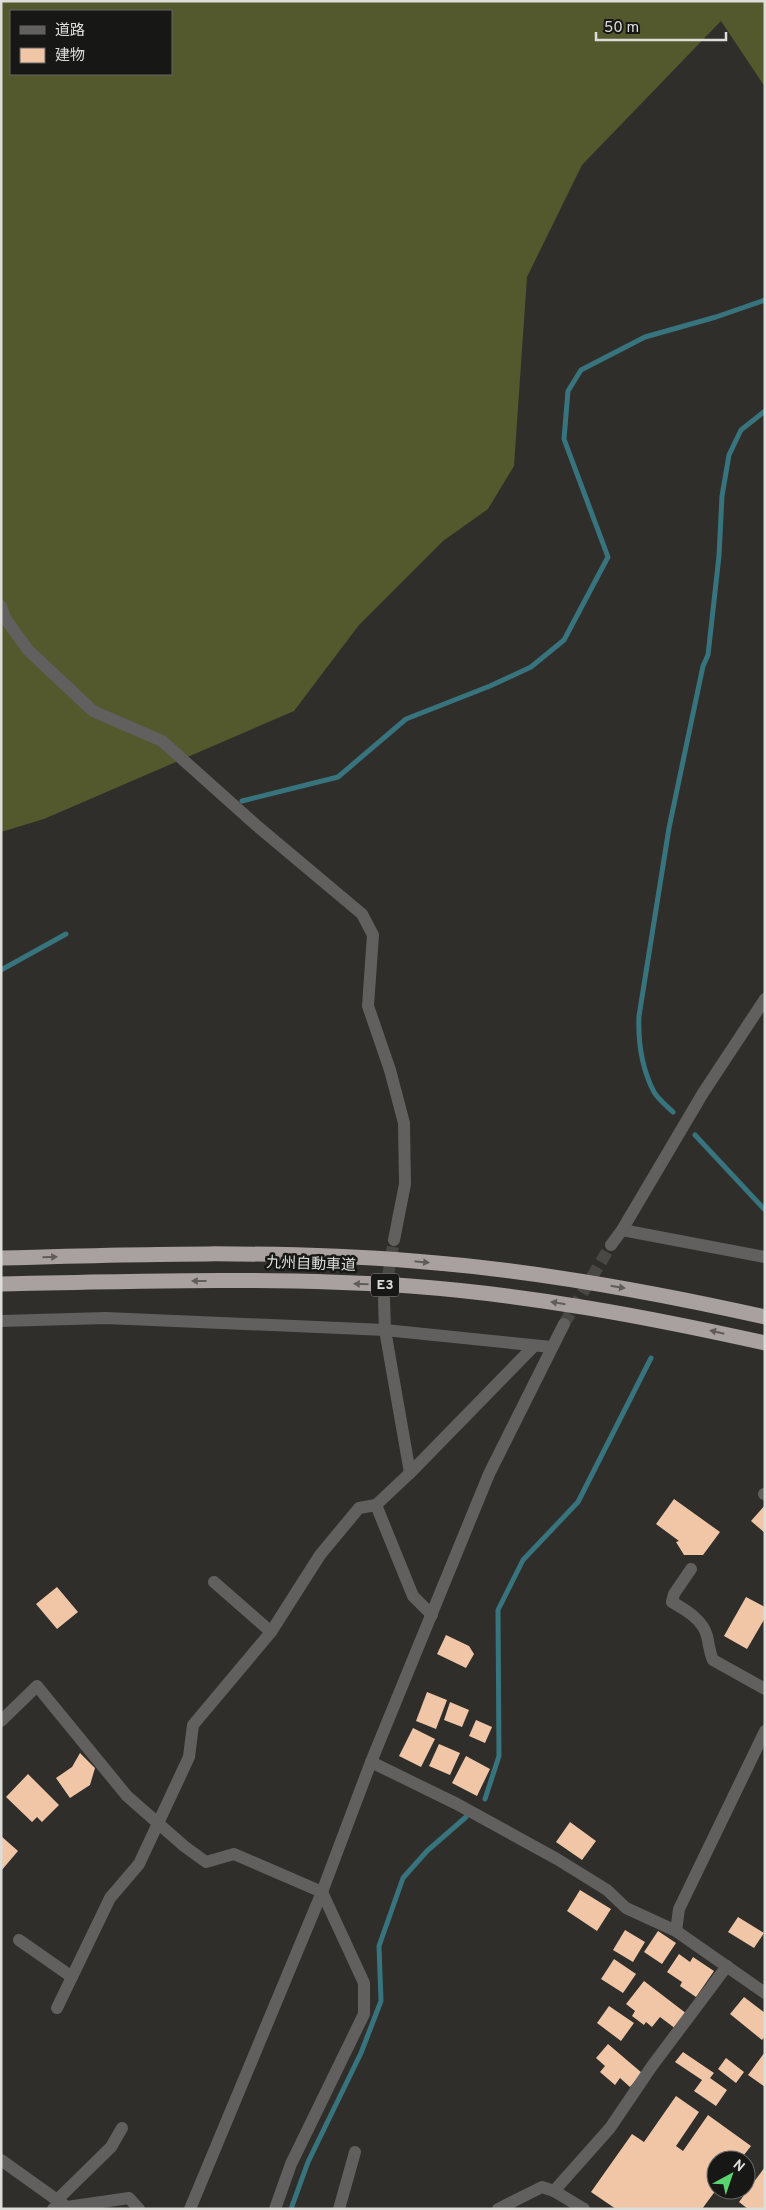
<svg xmlns="http://www.w3.org/2000/svg" width="766" height="2210" font-family="Overpass,'Noto Sans JP',sans-serif">
<style>
.forest{fill:#54582d;fill-rule:evenodd}
.lines{fill:none;stroke-linecap:round;stroke-linejoin:round}
.stream{stroke:#38747d;stroke-width:5}
.building{fill:#f0c6a7}
.minor-tunnel{stroke:#494844;stroke-width:12;stroke-dasharray:12 6;stroke-linecap:butt}
.minor{stroke:#625f5f;stroke-width:12}
.highway{stroke:#a8a1a0;stroke-width:15}
.oneway{fill:#605c5a}
.labels{text-anchor:middle;dominant-baseline:central;stroke-width:5;stroke-linejoin:round;paint-order:stroke}
.shield{fill:#171715;stroke:#a2a29f;stroke-width:1}
.shield-label{font-size:14px;font-weight:bold;fill:#ddddda}
.street-label{font-size:15px;fill:#ddddda;stroke:#171715}
</style>
<rect width="100%" height="100%" fill="#2f2e2a"/>
<path class="forest" d="M1,1h764v86l-44,-66 -139,144 -55,112 -13,189 -26,43 -45,32 -84,84 -65,86 -250,108 -43,13zM11,11h160v63h-160z"/>
<g class="lines">
<g class="stream">
<path d="M242,801l96,-24 68,-58 84,-33 41,-19 33,-27 44,-83 -44,-118 4,-48 13,-21 64,-33 71,-20 49,-17"/>
<path d="M1,970l65,-36"/>
<path d="M673,1112c-6,-6 -15,-13 -19,-20 -12,-23 -16,-51 -15,-76l30,-188 34,-162 5,-11 11,-99 3,-60 7,-41 12,-25 24,-19"/>
<path d="M695,1135l70,75"/>
<path d="M485,1799l14,-43 -1,-146 25,-50 55,-58 73,-144"/>
<path d="M291,2209l17,-47 53,-109 20,-52 -2,-55 24,-68 24,-27 39,-34"/>
</g>
</g>
<g class="building">
<path d="M674,1499l46,33 -17,23h-19l-8,-13 3,-1 -23,-17z"/>
<path d="M765,1505v28l-14,-12z"/>
<path d="M57,1587l21,25 -21,17 -21,-25z"/>
<path d="M746,1597l19,10v11l-18,31 -23,-13z"/>
<path d="M446,1635l23,11 5,8 -8,14 -29,-14z"/>
<path d="M427,1692l20,8 -11,29 -20,-8z"/>
<path d="M450,1702l19,8 -7,17 -18,-7z"/>
<path d="M476,1720l16,7 -7,16 -16,-7z"/>
<path d="M413,1728l22,11 -14,28 -22,-11z"/>
<path d="M439,1744l21,9 -10,22 -21,-9z"/>
<path d="M80,1753l15,15 -5,17 -20,13 -14,-20 16,-11z"/>
<path d="M466,1756l24,13 -13,27 -25,-13z"/>
<path d="M28,1774l31,31 -17,17 -5,-5 -5,5 -26,-25z"/>
<path d="M570,1822l26,19 -14,19 -26,-18z"/>
<path d="M1,1836l17,15 -17,20z"/>
<path d="M580,1890l31,19 -14,22 -30,-20z"/>
<path d="M738,1917l26,16 -10,15 -26,-16z"/>
<path d="M625,1930l20,12 -12,20 -20,-12z"/>
<path d="M658,1931l18,12 -14,21 -18,-12z"/>
<path d="M679,1954l11,8 3,-5 21,14 -18,26 -16,-11 2,-4 -15,-10z"/>
<path d="M614,1959l22,15 -13,19 -22,-14z"/>
<path d="M644,1981l43,33 -11,15 -16,-12 -8,10 -6,-5 -2,3 -12,-9 3,-5 -9,-7z"/>
<path d="M744,1997l21,16v23l-3,4 -32,-26z"/>
<path d="M609,2006l25,17 -13,18 -24,-18z"/>
<path d="M608,2044l34,29 -12,14 -10,-9 -5,7 -15,-13 5,-6 -9,-8z"/>
<path d="M683,2052l31,21 -4,5 17,12 -11,16 -22,-15 8,-11 -27,-18z"/>
<path d="M765,2052v35l-17,-12z"/>
<path d="M726,2058l18,14 -8,11 -18,-14z"/>
<path d="M676,2096l23,16 -23,34 7,5 25,-36 43,31 -11,14h-24v30l-14,19h-86l-25,-17 41,-58 12,8z"/>
<path d="M765,2167v42h-17l-9,-7z"/>
</g>
<g class="lines">
<g class="minor-tunnel">
<path d="M385,1294l9,-54"/>
<path d="M564,1324l47,-79"/>
</g>
<g class="minor">
<path d="M1,606l4,12 23,32 65,61 69,30 94,84 106,89 11,21 -5,71 22,64 14,53 1,61 -11,56"/>
<path d="M622,1230l143,27"/>
<path d="M611,1245l11,-15 81,-137 62,-94"/>
<path d="M384,1299l1,31 25,143"/>
<path d="M1,1321l105,-3 279,12 166,17"/>
<path d="M764,1494h1"/>
<path d="M691,1569l-17,25 -2,8c14,8 31,18 35,34 2,8 2,15 6,24l52,29"/>
<path d="M214,1582l57,50"/>
<path d="M432,1615l-19,-19 -37,-91 34,-32 124,-127"/>
<path d="M1,1721l36,-35 90,110 57,50 22,16 28,-8 88,38 42,91v31l-73,150 -16,45"/>
<path d="M371,1762l86,42 100,55 50,31 19,18 50,23 89,62"/>
<path d="M676,1931l3,-22 86,-178"/>
<path d="M19,1940l53,37"/>
<path d="M57,2008l53,-110 29,-34 50,-107 4,-32 78,-93 49,-77 39,-47 17,-3"/>
<path d="M1,2160l63,45"/>
<path d="M554,2191l30,18"/>
<path d="M57,2200l54,-53 11,-19"/>
<path d="M53,2209l76,-11 10,11"/>
<path d="M190,2209l132,-317 49,-130 118,-288 75,-150"/>
<path d="M339,2209l16,-57"/>
<path d="M498,2209l44,-22 12,4 56,-63 42,-62 75,-100"/>
</g>
<g class="highway">
<path d="M1,1258c138,-4 276,-8 413,3 119,9 235,30 351,56"/>
<path d="M1,1284c137,-3 273,-7 409,2 121,9 238,31 355,57"/>
</g>
</g>
<defs><path id="oneway-solid" d="M-6-.8H1V-3.2L6.5 0L1 3.2V.8H-6Z" transform="scale(1.25)"/></defs>
<g class="oneway">
<use href="#oneway-solid" transform="translate(50 1257) rotate(-2)"/>
<use href="#oneway-solid" transform="translate(422 1262) rotate(6)"/>
<use href="#oneway-solid" transform="translate(199 1281) rotate(180)"/>
<use href="#oneway-solid" transform="translate(361 1284) rotate(-178)"/>
<use href="#oneway-solid" transform="translate(618 1287) rotate(9)"/>
<use href="#oneway-solid" transform="translate(558 1303) rotate(-171)"/>
<use href="#oneway-solid" transform="translate(717 1332) rotate(-167)"/>
</g>
<g class="labels">
<rect class="shield" x="371" y="1273.5" width="28" height="23" rx="4"/>
<g class="shield-label">
<text x="385" y="1285">E3</text>
</g>
<g class="street-label">
<text transform="translate(311 1265) rotate(2)">九州自動車道</text>
</g>
</g>
<rect width="766" height="2210" fill="none" stroke="#ddddda" stroke-width="5"/>
<rect x="10" y="10" width="162" height="65" fill="#171715" stroke="#666664"/>
<rect x="20" y="26" width="25" height="8" fill="#625f5f" stroke="#666664"/>
<text x="55" y="35" font-size="15" fill="#ddddda">道路</text>
<rect x="20" y="48" width="25" height="15" fill="#f0c6a7" stroke="#666664"/>
<text x="55" y="60" font-size="15" fill="#ddddda">建物</text>
<g transform="translate(731 2175) rotate(40)"><circle r="24" fill="#171715" stroke="#666664"/>
<path d="M0-4L9 19L0 12L-9 19Z" fill="#59d56f"/>
<text y="-8" font-size="14" font-weight="bold" text-anchor="middle" fill="#ddddda">N</text>
</g>
<path d="M596 32v8h130v-8" fill="none" stroke="#ddddda" stroke-width="2.5"/>
<text x="604" y="32" font-size="15" fill="#ddddda" stroke="#171715" stroke-width="4" paint-order="stroke">50 m</text>
</svg>
